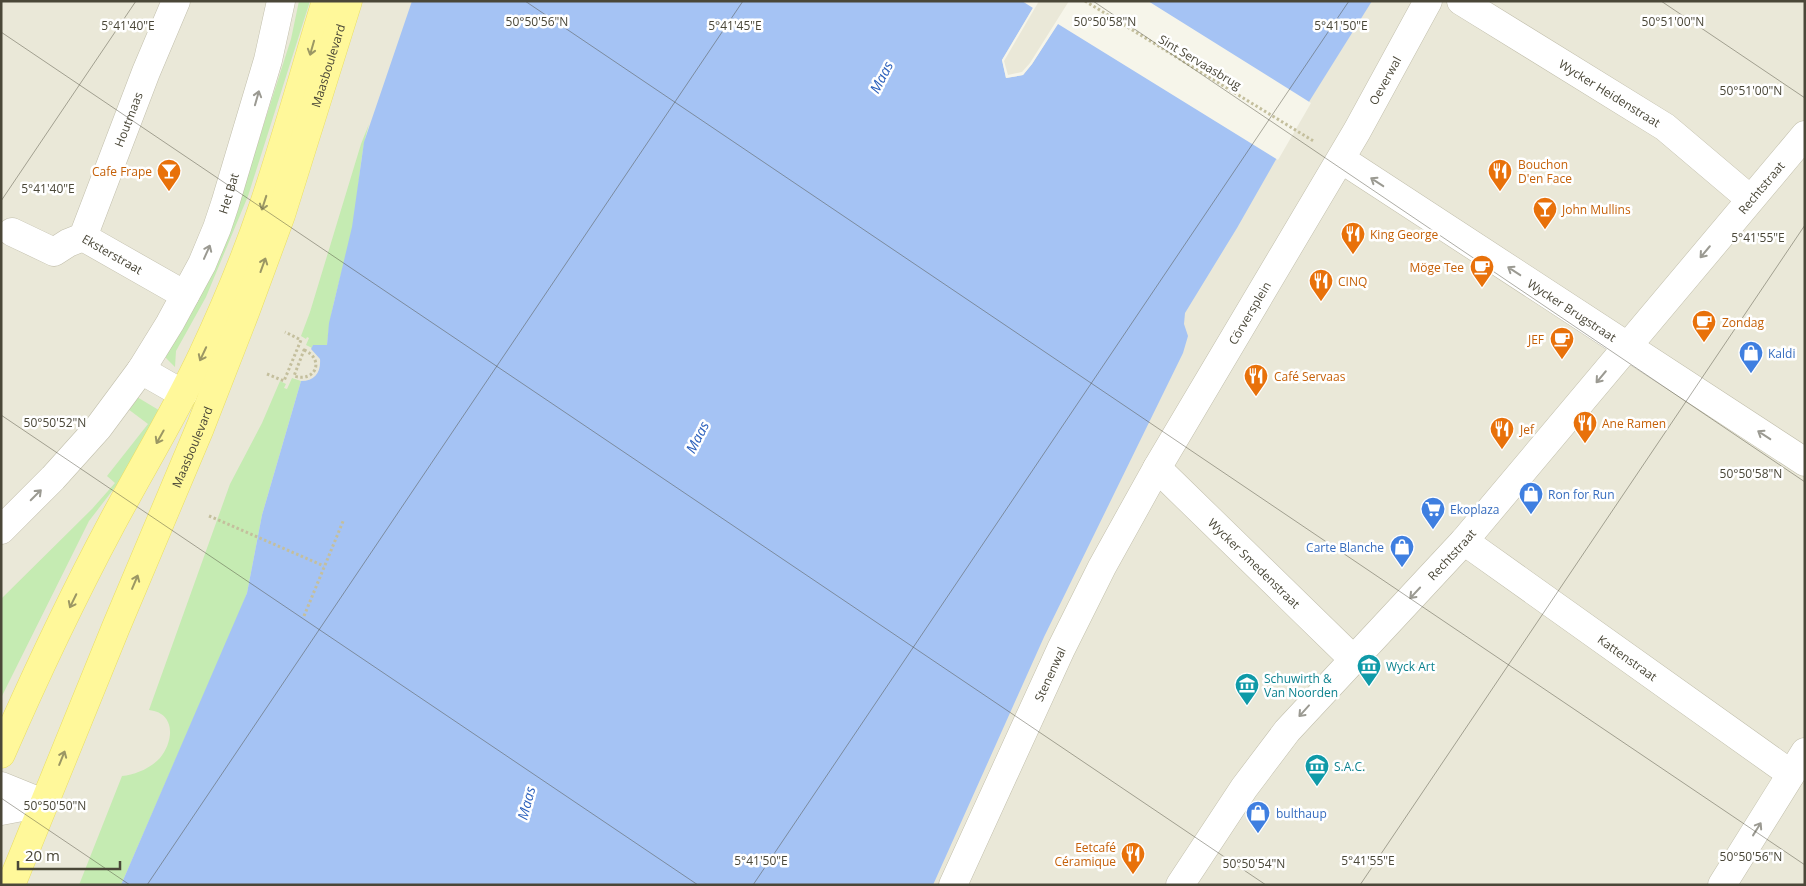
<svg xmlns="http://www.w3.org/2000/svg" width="1806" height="886" font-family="'Open Sans',sans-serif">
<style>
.residential{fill:#eae8d8}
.green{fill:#c5ebb2}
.water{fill:#a5c3f4}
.pier{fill:#f6f5ea}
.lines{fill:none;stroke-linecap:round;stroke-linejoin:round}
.minor-casing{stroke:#c2bfac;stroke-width:29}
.major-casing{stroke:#e9de65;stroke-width:29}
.path{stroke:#c4bf9d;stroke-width:3;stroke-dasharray:2.5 2.5;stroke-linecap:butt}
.minor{stroke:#fff;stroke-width:28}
.major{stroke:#fff89a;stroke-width:28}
.oneway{stroke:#9b9764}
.oneway2{stroke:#9b9a92}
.ticks{fill:none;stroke:#4a4738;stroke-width:1;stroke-opacity:0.45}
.labels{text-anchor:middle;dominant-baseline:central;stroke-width:5;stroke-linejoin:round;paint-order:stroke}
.street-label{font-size:12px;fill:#4a4738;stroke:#fff}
.food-label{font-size:12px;fill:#c56008;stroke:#fff;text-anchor:start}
.shop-label{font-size:12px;fill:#366cbe;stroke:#fff;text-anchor:start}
.culture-label{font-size:12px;fill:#0d838f;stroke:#fff;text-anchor:start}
.water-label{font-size:14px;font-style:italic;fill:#2b60bc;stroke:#fff}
.ticks-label{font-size:12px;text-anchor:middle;fill:#4a4738;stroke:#fff;stroke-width:5;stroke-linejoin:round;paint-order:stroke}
</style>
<rect width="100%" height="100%" fill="#f6f5ea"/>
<rect class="residential" x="1" y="1" width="1804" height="884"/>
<g class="green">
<path d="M299,1h11l-62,195 -42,101 -30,54 -1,16 -11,-11 82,-176 45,-141z"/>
<path d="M369,124c-10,33 -10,68 -16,102 -8,40 -23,79 -26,120l-14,-1 -1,3 -6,-3 3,-7 -2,-1 -1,2 -5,-3 9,-24 51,-168z"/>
<path d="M292,378l9,3 -39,134 -15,78 -8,21 -118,271h-42l43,-109c13,-1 29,-8 38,-18 14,-17 16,-45 -11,-48l81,-226 32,-61 18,-42 6,3 -2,4 3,1z"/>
<path d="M137,397l25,15 -43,70 -30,39 -88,177v-99l91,-90 23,-26 -8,-7 41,-52 -20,-15z"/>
</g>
<path class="water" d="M412,1h625l-35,59 4,18 17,-3 9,-11 40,-63h300l-65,104 -70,123 -52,85 -1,11 4,12 -5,17 -139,284 -111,248h-812l126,-292 15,-78 39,-134c14,0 20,-9 19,-22l-9,-10 2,-4h14l2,-22 23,-96 12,-85z"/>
<path class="pier" d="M1022,1h17l-35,60 4,14 14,-3 8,-9 39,-62h79l163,102 -33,57 -220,-136 -26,40 -9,11 -17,3 -4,-18 31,-52z"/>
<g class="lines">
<defs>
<g id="minor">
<path id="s1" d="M1461,1l204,126 85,72"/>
<path id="s2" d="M1341,159l464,303"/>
<path d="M12,232l42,20 14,-9 15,-6"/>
<path id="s3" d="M83,237l63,-165 30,-71"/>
<path id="s4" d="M83,237l102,58"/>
<path d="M141,370l42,24"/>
<path id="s5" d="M1157,468l196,191"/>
<path id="s6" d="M1,530l52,-52 45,-50 43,-58 29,-47 32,-59 15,-36 8,-24 43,-144 13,-59"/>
<path id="s7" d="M1464,541l327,233"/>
<path d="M1,786l42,17"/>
<path d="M1,811l42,-8"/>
<path id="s8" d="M953,885l108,-236 41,-82 55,-99 200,-337 71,-130"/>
<path id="s9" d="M1180,885l64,-97 43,-57 177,-190 341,-406"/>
<path d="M1722,885l83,-133"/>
</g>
<g id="major">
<path d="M1,754c34,-78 71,-156 111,-231 30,-56 63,-110 90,-167 23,-49 44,-99 61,-149 23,-68 42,-137 63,-206"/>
<path id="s10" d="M11,885l105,-258 84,-199 46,-118 35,-95 67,-214"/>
</g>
</defs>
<use href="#minor" class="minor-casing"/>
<use href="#major" class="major-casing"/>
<g class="path">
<path d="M1085,1l230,141"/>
<path d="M304,350c21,9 12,33 -10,26z"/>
<path d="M267,374l17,7 17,-41 -16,-8"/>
<path d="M209,516l115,50"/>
<path d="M304,616l40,-97"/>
</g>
<use href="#minor" class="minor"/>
<use href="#major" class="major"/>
</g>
<defs><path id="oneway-shaft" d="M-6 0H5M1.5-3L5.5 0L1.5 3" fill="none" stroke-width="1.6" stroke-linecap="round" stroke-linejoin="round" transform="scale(1.25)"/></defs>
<g class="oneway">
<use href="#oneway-shaft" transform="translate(312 48) rotate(106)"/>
<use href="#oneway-shaft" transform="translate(264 203) rotate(108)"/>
<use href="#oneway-shaft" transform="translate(263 265) rotate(-70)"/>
<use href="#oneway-shaft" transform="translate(203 354) rotate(115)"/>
<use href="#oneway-shaft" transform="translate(160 437) rotate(119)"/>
<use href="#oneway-shaft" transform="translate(135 582) rotate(-67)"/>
<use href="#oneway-shaft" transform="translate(73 601) rotate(116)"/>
<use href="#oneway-shaft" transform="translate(62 758) rotate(-68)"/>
</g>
<g class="oneway2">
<use href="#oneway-shaft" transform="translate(257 98) rotate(-74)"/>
<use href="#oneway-shaft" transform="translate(1377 182) rotate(-147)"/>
<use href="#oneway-shaft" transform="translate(207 252) rotate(-66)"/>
<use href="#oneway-shaft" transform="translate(1705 252) rotate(130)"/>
<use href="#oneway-shaft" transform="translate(1514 271) rotate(-147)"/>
<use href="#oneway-shaft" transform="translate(1601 377) rotate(130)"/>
<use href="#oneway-shaft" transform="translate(1764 435) rotate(-147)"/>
<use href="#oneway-shaft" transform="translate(36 495) rotate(-45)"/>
<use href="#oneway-shaft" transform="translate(1415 593) rotate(133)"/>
<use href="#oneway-shaft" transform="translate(1304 711) rotate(132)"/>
<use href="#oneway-shaft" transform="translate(1757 829) rotate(-58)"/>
</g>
<path class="ticks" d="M525,1l1280,864M1093,1l712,481M1661,1l144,97M1,32l1265,853M1,201l135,-200M1,415l697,470M1,798l129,87M147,885l596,-884M753,885l596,-884M1360,885l445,-660"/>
<defs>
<symbol id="bar-pin" viewBox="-11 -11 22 30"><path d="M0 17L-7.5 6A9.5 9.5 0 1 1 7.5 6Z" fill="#e8710a" stroke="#fff"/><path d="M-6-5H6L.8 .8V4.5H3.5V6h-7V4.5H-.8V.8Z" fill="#fff"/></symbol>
<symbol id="restaurant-pin" viewBox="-11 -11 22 30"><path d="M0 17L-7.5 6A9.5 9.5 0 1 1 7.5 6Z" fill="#e8710a" stroke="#fff"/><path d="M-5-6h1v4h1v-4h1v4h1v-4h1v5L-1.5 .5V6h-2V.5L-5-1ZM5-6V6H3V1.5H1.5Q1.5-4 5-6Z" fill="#fff"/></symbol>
<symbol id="cafe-pin" viewBox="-11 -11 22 30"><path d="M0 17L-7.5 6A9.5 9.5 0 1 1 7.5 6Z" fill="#e8710a" stroke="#fff"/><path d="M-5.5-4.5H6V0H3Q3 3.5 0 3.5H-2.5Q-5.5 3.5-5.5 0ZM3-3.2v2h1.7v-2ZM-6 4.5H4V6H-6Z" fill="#fff"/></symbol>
<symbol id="shop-pin" viewBox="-11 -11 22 30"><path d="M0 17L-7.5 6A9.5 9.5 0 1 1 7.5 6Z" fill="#3f7fe0" stroke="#fff"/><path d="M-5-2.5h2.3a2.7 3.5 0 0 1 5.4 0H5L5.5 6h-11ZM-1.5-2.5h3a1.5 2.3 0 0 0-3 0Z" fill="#fff"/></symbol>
<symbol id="supermarket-pin" viewBox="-11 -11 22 30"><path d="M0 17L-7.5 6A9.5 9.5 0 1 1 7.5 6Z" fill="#3f7fe0" stroke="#fff"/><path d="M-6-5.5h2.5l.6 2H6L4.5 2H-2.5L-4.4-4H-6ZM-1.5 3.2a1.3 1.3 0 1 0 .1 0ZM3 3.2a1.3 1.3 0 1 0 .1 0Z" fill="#fff"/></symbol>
<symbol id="museum-pin" viewBox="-11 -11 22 30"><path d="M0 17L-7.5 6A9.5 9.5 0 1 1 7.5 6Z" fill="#0f9aa8" stroke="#fff"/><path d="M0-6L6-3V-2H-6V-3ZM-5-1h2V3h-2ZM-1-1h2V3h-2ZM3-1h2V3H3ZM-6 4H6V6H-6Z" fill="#fff"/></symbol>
</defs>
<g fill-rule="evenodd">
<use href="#bar-pin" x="155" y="157" width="28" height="38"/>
<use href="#restaurant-pin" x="1486" y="157" width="28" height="38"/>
<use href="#bar-pin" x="1531" y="195" width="28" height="38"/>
<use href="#restaurant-pin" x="1339" y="220" width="28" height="38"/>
<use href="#cafe-pin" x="1468" y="253" width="28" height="38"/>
<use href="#restaurant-pin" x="1307" y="267" width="28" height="38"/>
<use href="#cafe-pin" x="1690" y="308" width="28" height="38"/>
<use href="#cafe-pin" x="1548" y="325" width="28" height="38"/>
<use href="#shop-pin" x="1737" y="339" width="28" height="38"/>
<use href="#restaurant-pin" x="1242" y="362" width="28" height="38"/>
<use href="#restaurant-pin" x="1571" y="409" width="28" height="38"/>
<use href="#restaurant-pin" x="1488" y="415" width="28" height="38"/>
<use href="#shop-pin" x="1517" y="480" width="28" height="38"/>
<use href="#supermarket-pin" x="1419" y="495" width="28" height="38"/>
<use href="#shop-pin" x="1388" y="533" width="28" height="38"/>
<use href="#museum-pin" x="1355" y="652" width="28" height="38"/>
<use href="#museum-pin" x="1233" y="671" width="28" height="38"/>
<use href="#museum-pin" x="1303" y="752" width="28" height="38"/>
<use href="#shop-pin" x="1244" y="799" width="28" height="38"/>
<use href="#restaurant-pin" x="1119" y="840" width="28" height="38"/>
</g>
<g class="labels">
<g class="street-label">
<text transform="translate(1200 62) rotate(31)">Sint Servaasbrug</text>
<text stroke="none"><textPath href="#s10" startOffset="879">Maasboulevard</textPath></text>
<text stroke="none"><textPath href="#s8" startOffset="914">Oeverwal</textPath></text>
<text stroke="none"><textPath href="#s1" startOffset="175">Wycker Heidenstraat</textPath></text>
<text stroke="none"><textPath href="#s3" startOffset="126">Houtmaas</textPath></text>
<text stroke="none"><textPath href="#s9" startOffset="909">Rechtstraat</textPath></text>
<text stroke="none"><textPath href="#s6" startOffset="411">Het Bat</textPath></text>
<text stroke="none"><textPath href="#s4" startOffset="34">Eksterstraat</textPath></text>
<text stroke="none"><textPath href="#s2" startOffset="276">Wycker Brugstraat</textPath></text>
<text stroke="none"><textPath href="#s8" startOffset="645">Cörversplein</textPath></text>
<text stroke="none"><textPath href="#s10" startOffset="474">Maasboulevard</textPath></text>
<text stroke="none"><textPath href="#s9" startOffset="429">Rechtstraat</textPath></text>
<text stroke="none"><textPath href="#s5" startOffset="136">Wycker Smedenstraat</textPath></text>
<text stroke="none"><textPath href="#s7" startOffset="201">Kattenstraat</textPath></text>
<text stroke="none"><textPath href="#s8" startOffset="232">Stenenwal</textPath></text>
</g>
<g class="food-label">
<text x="1518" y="164">Bouchon<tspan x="1518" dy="14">D'en Face</tspan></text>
<text x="152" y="171" text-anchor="end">Cafe Frape</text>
<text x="1562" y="209">John Mullins</text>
<text x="1370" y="234">King George</text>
<text x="1464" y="267" text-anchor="end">Möge Tee</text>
<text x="1338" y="281">CINQ</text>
<text x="1722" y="322">Zondag</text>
<text x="1544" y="339" text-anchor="end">JEF</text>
<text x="1274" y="376">Café Servaas</text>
<text x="1602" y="423">Ane Ramen</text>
<text x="1520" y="429">Jef</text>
<text x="1116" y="847" text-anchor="end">Eetcafé<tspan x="1116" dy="14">Céramique</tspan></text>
</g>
<g class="shop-label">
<text x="1768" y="353">Kaldi</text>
<text x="1548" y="494">Ron for Run</text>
<text x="1450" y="509">Ekoplaza</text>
<text x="1384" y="547" text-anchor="end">Carte Blanche</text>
<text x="1276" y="813">bulthaup</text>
</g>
<g class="culture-label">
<text x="1386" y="666">Wyck Art</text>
<text x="1264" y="678">Schuwirth &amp;<tspan x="1264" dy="14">Van Noorden</tspan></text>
<text x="1334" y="766">S.A.C.</text>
</g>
<g class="water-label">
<text transform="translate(881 77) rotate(-63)">Maas</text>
<text transform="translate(697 437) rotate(-63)">Maas</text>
<text transform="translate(526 803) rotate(-75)">Maas</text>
</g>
</g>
<g class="ticks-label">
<text x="537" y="26">50°50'56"N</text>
<text x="1105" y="26">50°50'58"N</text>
<text x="1673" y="26">50°51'00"N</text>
<text x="128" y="30">5°41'40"E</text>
<text x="735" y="30">5°41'45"E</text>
<text x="1341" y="30">5°41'50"E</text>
<text x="1751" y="95">50°51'00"N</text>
<text x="48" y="193">5°41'40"E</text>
<text x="1758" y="242">5°41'55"E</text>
<text x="55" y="427">50°50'52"N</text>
<text x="1751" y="478">50°50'58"N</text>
<text x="55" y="810">50°50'50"N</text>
<text x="1751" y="861">50°50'56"N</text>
<text x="761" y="865">5°41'50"E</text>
<text x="1368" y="865">5°41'55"E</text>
<text x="1254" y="868">50°50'54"N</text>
</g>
<rect width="1806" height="886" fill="none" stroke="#4a4738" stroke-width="5"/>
<path d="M18 861v8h102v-8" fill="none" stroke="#4a4738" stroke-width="2.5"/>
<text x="25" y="861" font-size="15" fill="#4a4738" stroke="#ffffff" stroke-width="4" paint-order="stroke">20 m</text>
</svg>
